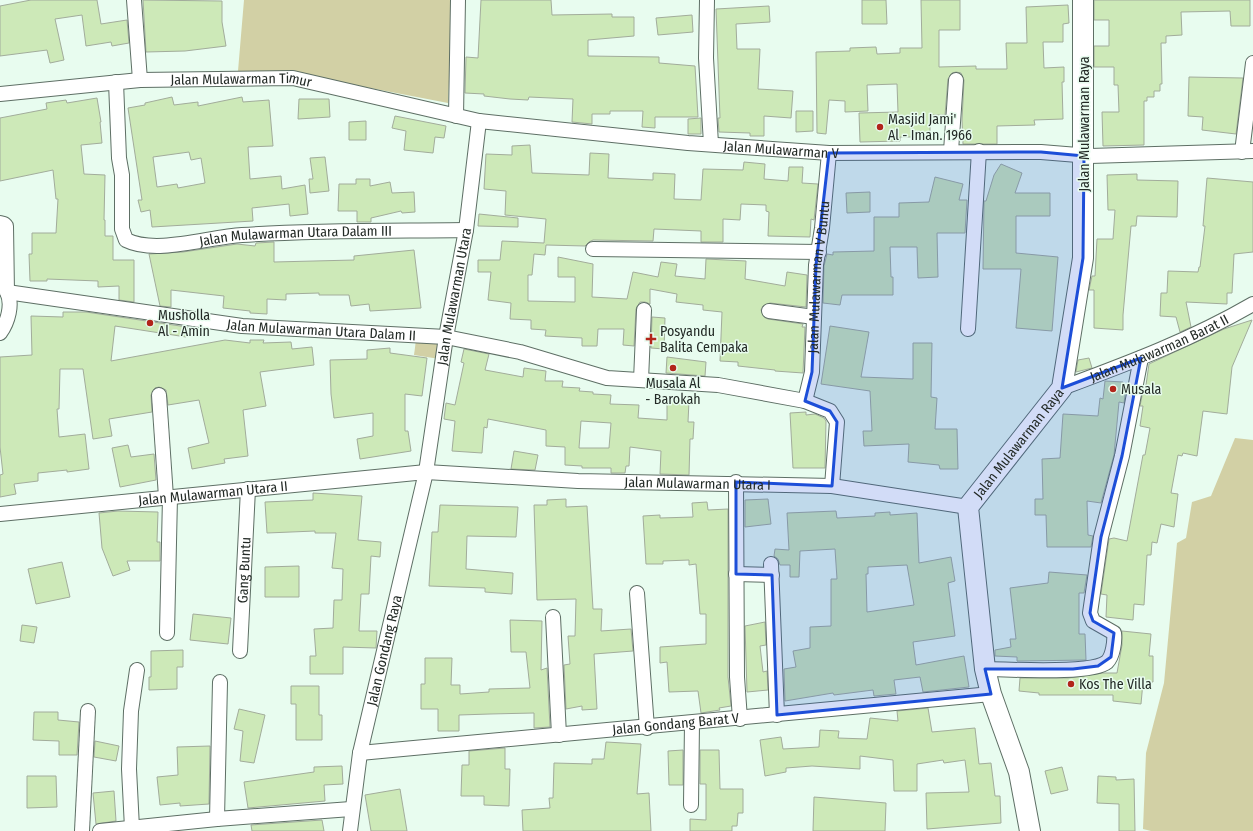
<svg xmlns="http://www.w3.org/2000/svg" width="1253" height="831" font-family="'Fira Sans Condensed',sans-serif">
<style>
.green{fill:#d2d0a5}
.building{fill:#cde9b8;stroke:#a2ac9b;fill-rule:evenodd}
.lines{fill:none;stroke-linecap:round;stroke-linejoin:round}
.minor-casing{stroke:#5e6f65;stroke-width:16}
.secondary-casing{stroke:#5e6f65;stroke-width:22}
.minor{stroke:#fff;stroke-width:14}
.secondary{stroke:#fff;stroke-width:20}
.marked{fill:#1d4ed8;fill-opacity:0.2;stroke:#1d4ed8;stroke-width:3;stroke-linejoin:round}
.poi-dot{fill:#b2241a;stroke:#e8fcef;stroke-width:1.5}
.labels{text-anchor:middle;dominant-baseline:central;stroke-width:3;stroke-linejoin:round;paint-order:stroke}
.street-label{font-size:14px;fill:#232a26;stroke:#e8fcef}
.poi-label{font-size:14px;fill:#232a26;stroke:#e8fcef;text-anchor:start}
</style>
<rect width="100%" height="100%" fill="#e8fcef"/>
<g class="green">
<path d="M244,0h209l-5,103 -140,-27 -70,-5z"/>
<path d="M416,340l32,4 -2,16 -32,-5z"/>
<path d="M1235,438l18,2v391h-102l-8,-2 3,-76 18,-70 13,-140 9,-5 6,-36 19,-6z"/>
</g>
<g class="building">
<path d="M31,0h66l4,24 26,-4 2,23 -17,3 -1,-4 -25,4 -4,-31 -27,4 9,41 -14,3 -3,-13 -47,6v-50z"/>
<path d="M143,0l79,1v21l4,24 -41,5 -39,1z"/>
<path d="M481,0h70l1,15 60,-1v3h22v19l-46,4v16l71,1v6l36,3 3,51h-43v11l-13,-1 1,-16h-33v3h-18v10l-20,-2 1,-23 -44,-2 -1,3 -18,-1 -26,-3v-2l-19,-1 1,-36 12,1z"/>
<path d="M862,0h24l1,24h-25z"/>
<path d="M921,0h39v30h-21v37l37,-1v3h31l-1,-26h21l-1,-36 42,-2 1,18 -6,1v18h-20l1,26 20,-1v15h-2l1,37 -29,1 1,5 -38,1v18h-34l-1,-24 2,-40 -3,-7 -5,-1 -4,1 -4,6 -3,36h-15v22h-30v4l-40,1 -1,-29 39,-1 -1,-28 -30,1 1,26 -23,1v-11l-16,-1 -3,34 -9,-1 -1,-81 34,-1v-3l26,-1 1,7 23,-1v-5h22z"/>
<path d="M1094,0h156v26h-19l-1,-15 -49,1 1,23 -16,1v7h-5l1,41h-2v7h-6v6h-7v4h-3v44l-41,1 -1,-34h17l-1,-27h-4v-18h-20v-21h15v-26h-15z"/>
<path d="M769,6l1,16 -34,2 1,25h23l-2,40 35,2 -2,27 -27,-2v20h-14v-3l-31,-1 -1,-14h2l-4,-109z"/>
<path d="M692,15l1,17 -35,3 -2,-17z"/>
<path d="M1189,77l54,1 -7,56 -34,-4 1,-13 -15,-1z"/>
<path d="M172,97l2,8 24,-3v4l44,-9 1,5 26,-2 4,46 -25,1 2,32 31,-3 1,13 23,-4 3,29 -18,2 -1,-12 -37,4 1,13 -101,6 -2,-17 -9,2 -3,-12h4l-14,-92 17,-3v-2zM189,152l2,8 10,-2 4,25 -27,5 -1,-4 -20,3 -4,-30z"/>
<path d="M97,98l4,24h-1l2,21 -21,2 3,29 21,1 -1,45h1v16h8v24h21v42l-15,-2v-14l-21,1v-6l-51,-2v2h-17l-1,-27h3v-21h24l2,-34h-2l-3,-29 -53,11v-63l47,-9 -1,-6 20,-3 1,3z"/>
<path d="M299,99h30l1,18 -32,2z"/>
<path d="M796,111h17v20l-17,1z"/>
<path d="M395,116l51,10 -2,12 -9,-1 -2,16 -29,-3 2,-19 -14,-3z"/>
<path d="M701,118v16h-13v-15z"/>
<path d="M366,121v19h-17v-18z"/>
<path d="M530,145l2,28 57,2 1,-22 19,1 -1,24 45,2v-7l22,1 -1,25 27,1 2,-31 40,1 1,-8 21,2 -1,15 24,2 1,-14h14l-1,16 16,1 -4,36 -3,-1 -1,18 -42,-1 1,-24 -3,-1v-6l-25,-1 -1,16 -17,-1v23h-22v-11l-47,-2 -1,12 -60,-1 -4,2 -4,4 -39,-1 -1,10 -11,-1 -2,21h-4v26l47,1v-25h-17v-20l35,7 -1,33 35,2 6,-27 25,5 3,-15 16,2 -2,12 30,3 1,-20 40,2 -1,18 40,7 2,-14 20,3 -1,32 -36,-4 -7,3 -2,4 3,7 4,2 35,5 -1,3h3l-2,46 -28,-2v-1l-37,-4v-4l-18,-1 2,-49 -19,-2v-5l-27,-3 1,-8 -27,-5v15l-5,-2h-5l-4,7 -2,37 -11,-1 1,-16h-26l-1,17h-15v-8l-37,-2 1,-6 -15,-1v-9l-21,-1 1,-16 -23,-3 3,-28h-13v-12h22l2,-19 42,2 2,-24 -41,-4 1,-24 -22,-2 2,-35 26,1v-9z"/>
<path d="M325,157l4,34 -19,2 -1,-14h4l-3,-21z"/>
<path d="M1001,164l21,9 -7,20h35v23h-34v37l42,4 -6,74 -36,-3 5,-59h-38l1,-68h2l8,-26z"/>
<path d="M1137,174v6l41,1 -1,36 -40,-1 -1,10h-5l-8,89v15l-29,-2v-38h-5l3,-14h3l2,-37h16l2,-29h-7l-1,-35z"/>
<path d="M935,177l28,7 -4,16h8l-2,33h-28l1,44 -20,1 -1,-31h-27l1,30h2v18h-51l-2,10 -17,-2 1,-37 3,-12 6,1v-3l41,-1v-34h25v-14l30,-1z"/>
<path d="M1207,178l46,4v70l-19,2 -2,39h-5v11l-41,-2 5,25 -11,5 -4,-15 -16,-1 1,-23h6l1,-22 30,1 1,-5h1l5,-41h-2z"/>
<path d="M356,179h14v7l20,-4 2,11 22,-1 1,20 -13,1 -1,-2 -30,7v4h-14v-11h-19l1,-27h17z"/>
<path d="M870,192v20l-23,1 -1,-20z"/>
<path d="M479,214l39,4v9l-40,-1z"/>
<path d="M274,242v20l80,-2v-4l60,-6 7,58 -51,3 -1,-7 -18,2 -2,-11h-30v-2l-33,1v6l-19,-1v15l-17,-1v-2l-27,-3 1,-12 -53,-6v17l-11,-1 -11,-52 34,-2 54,-8 18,2 1,-3z"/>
<path d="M63,312h23l101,15 -1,10 -71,-11 -4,35 114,-21 25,3v-3h14l-1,3 28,-1 1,7 20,-2 2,18 -54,7 6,34 -23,4 5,46 -24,3 1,4 -33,6 -4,-21 21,-5 -10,-43 -31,5 -2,-15 -7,-3 -4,1 -4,7 1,17 -43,7 3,17 -19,3 -10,-70h-23l-1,40h-2l2,28 26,-3 4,35 -22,3v-2l-29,3v8l-24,3 2,10 -16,3v-22l3,-1 -3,-27v-90l32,-2 -1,-39 32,1z"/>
<path d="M652,317l13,1 -1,31 -13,-1z"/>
<path d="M1252,320l-20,47 -5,47 -24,-3 -6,45 -14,-3 -1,3 -4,-1 -7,38 7,1 -4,33 -13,-3 -4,19 -5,-1 -1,13h-4l-3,50 -10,-1 -1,16 -27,-3 1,-22 -6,-1 8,-55 5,-1 13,3 16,-86h2l5,-27 -10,-2 3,-20h-3l3,-15 2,1 4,-28 75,-35z"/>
<path d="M830,326l39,6 -8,45 52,2v-36h19l-1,54 6,1 -2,31h22l1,40h-18l-1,-4 -31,-3 1,-18 -45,2 -1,-15h9l-2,-40 -49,-7z"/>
<path d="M390,348v5l37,5 -5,38 -17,-2v37h3l3,20 -51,8 -3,-20 16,-3v-23l-39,5 -3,-24 -1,-34 37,-1v-9z"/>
<path d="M464,349l25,5 -4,16 38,7 1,-9 22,3 -1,10h18l-1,6 18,1 -1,3 14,1v2l18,1 -1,9 29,1 -1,13 29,2v-20l22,1 -1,21h6l-1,17h-3l-1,36 -29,-1 1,-23 -31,-4 -1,19h-3l-1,7h-14v-5h-29v-2l-17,-1v-18l-19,-1v-16l-58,-11 -1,9 -3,-1 -2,26 -30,-2 3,-30 -11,-2 2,-16 9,2 9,-42 -3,-1zM581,421l30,2 -2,25h-30z"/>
<path d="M667,357l39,5 -1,14 -39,-3z"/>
<path d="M1089,358l3,10 -16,4 2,-12z"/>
<path d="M1105,381l18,1 -1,5 4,1 -2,15 -5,-1 -5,53 -13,48 -14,-2 1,34 5,1 -2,11h-44l-1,-32h-11v-16h8l-1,-40 18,-1 3,-44 35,2 2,-18 3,1z"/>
<path d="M806,412v3l9,-1 9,4 2,3 -1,47h-32l-3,-55z"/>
<path d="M128,445l3,12 23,-3 2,26 -36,7 -8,-39z"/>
<path d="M514,451l24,4 -3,15 -24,-1z"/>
<path d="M313,493l49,3 -4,44 23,2 -1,15 -9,-1 -2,38h-8l-2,37h18l-1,17 -33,-1v27h-33v-18h6l-2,-27 19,-1 1,-28h8l1,-31 -11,-1 4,-35h-21v-2l-48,2 -2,-31 48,-2z"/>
<path d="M566,499v8l21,-1 6,103h9l-1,22 30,-2 2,22 -39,3 3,55 -15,1v-4l-16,3 -2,-44 6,-1 -2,-28h7l1,-37 -39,1 -3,-95h13v-5z"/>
<path d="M768,499l3,25 -26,3v-27z"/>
<path d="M707,502l1,8 20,-1v168l3,29 -12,2 1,2 -19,3 -3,-22 -29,1 -2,-30 -7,1v-16l46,-3v-30h-6l-4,-50 -7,1v-5l-26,1v3h-17l-3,-48 17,-1v3l33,-1 -1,-14z"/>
<path d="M440,505l78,2 -2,30 -49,-1 -1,33 47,4 -1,21 -27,-2v-4l-56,-2 3,-54h6z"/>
<path d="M118,511l40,1 -1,30h3v19h-33l3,9 -17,6 -11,-28 -3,-35z"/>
<path d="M836,511l1,7 38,-2v-3l15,-1v3l27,-2 2,50 32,-6 4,24 -7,2 7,53 -42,6 3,23 48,-9 5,31 -46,5 -3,-15 -26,3 2,14 -22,2 -1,-6 -39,5 -1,-2 -48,8 -1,-32 12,-2 -3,-16 17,-3v-21l21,-1v-47h6l-2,-30 -35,2 -1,26h-9v-12h-10l-2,-6 -4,-3 1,-7 14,1 -2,-37zM907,565l7,40 -47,7 -1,-38h2v-7z"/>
<path d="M62,562l8,35 -34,7 -8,-35z"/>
<path d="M299,566v31h-34v-30z"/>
<path d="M1049,572l38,3 -3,18h-5v41h6l1,26 -64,1h-5v-4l-22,-1v-6l16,-3 -1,-8h6l-6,-51 38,-5z"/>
<path d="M193,614l38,4 -3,26 -38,-4z"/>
<path d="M510,620l32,1 -1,49 6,-2 3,59 -16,1v-15l-44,1 -31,1v16h-21v-22h-17v-25h4v-26h27l-1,27h9v9l29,-2v-3l41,-1 -4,-36h-15z"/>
<path d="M765,622l1,23 -6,1 3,26 4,-1 1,19 -21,2 -2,-66z"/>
<path d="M22,625l15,2 -3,16 -14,-2z"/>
<path d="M1122,631l29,3 -2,22h4v26h-10l-2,22 -28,-3v-6h-74v-2l-20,-2 1,-13h48l35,-5h14l5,-28z"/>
<path d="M183,650v17h-6v22l-28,1v-13h2v-26z"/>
<path d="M291,686h28v29h3v25h-26v-36h-5z"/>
<path d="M928,708l4,24 43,-4 4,36 12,-1 4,33h5l1,27 -74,6 -1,-36 43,-1 -4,-32 -21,3 -1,-3 -26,4v27h-23l-1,-31 -33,-4v13l-48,-3 -26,2v4l-21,4 -5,-36 21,-3 2,12 36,-2 1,-17 19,1 -1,7 29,1 3,-21 28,3 -1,-10z"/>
<path d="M239,709l26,6 -11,48 -14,-2 3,-30 -9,-2z"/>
<path d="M34,712h24v8l21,2 -2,33h-18v-14l-26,-1z"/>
<path d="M95,741l24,5 -3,15 -22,-4z"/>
<path d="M606,742l35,2 -4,50 12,-1 2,38h-128l-1,-21 28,-2 -1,-10h4l1,-35 38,1v-5h12z"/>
<path d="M210,746l-1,58 -29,2v-3l-20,2 -3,-28 21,-2 -1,-28z"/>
<path d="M505,748v21h5l-1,37 -25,-1v-9h-23l1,-31h7v-14z"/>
<path d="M683,750v35h-14l-1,-34z"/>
<path d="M700,750h19l1,39h23v24h-5l-1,13h-5v5h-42v-12l16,1v-36h-6z"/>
<path d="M342,766l1,18 -19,1 1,16 -77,7 -4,-26 70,-10v-5z"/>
<path d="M1062,767l6,23 -17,4 -6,-23z"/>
<path d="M27,776h29l1,31 -30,1z"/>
<path d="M1098,776l18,1v3l18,-1 1,52h-16v-27l-22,-1z"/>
<path d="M400,789l7,42h-36l-6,-36z"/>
<path d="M114,791l2,30 -20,3 -3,-31z"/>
<path d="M814,797l72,6 -1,28h-72z"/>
<path d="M322,820l2,11h-72l-1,-6z"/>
</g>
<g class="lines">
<defs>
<g id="minor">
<path d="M134,0l6,80"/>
<path d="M707,0l-1,58 5,86"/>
<path id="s1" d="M116,82l3,76 3,17v54l4,11c30,15 82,-3 116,-5 75,-5 149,-4 224,-5"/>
<path id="s2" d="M0,94l140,-14 153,-2 186,43 209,22 141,10 212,-1 49,4 163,-5"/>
<path d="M456,116l2,-116"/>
<path d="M951,151l5,-71"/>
<path d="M1242,152l11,-89"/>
<path d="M0,223l4,1 2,2 1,66c6,12 1,30 -7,41"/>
<path d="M593,249l226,3"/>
<path id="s3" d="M7,292l235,34 204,11 74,15 87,26 111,7 87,16 25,10 7,11 -5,64"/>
<path d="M769,311l45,6"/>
<path d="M968,329l11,-178"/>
<path d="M641,380l3,-70"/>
<path id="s4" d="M1062,388c67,-25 129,-48 191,-84"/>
<path d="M159,395l7,102"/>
<path id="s5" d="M805,401l7,-29 4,-107 6,-37 7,-75"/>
<path d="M736,482l1,195 3,42"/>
<path id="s6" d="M0,514l426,-42 152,9 254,5 136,21"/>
<path d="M771,564l6,151"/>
<path d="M736,574l36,1"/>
<path d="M637,593l10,135"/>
<path d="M553,617l6,118"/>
<path d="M167,633l3,-136"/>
<path id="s7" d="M240,651l8,-162"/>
<path d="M985,669c24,0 106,6 122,-7 6,-6 8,-21 7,-29l-21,-12 -3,-8 11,-76 21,-81 19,-98"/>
<path id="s8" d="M360,753l631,-59"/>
<path d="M691,805l1,-82"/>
<path d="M217,819l3,-137"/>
<path d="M132,828l-3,-59 2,-58 6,-41"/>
<path d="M82,831l6,-120"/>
<path d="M100,831l117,-12 134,-10"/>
<path id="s9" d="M350,831l10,-78 66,-281 20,-135 20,-107 13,-109"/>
</g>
<g id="secondary">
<path id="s10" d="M1030,831l-11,-59 -28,-78 -6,-25 -17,-162 94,-119 21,-130v-258"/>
</g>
</defs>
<use href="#minor" class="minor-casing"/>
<use href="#secondary" class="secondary-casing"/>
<use href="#minor" class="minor"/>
<use href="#secondary" class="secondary"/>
</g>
<path class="marked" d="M1041,152l43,4 -1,102 -21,130 79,-30 -19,98 -21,81 -11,76 3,8 21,12 -3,24 -13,9 -25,3h-88l6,25 -214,21 -5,-140 -36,-1v-92l96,4 5,-64 -7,-11 -25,-10 7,-29 4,-107 13,-112z"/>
<g class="poi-dot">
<circle cx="880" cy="127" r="4"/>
<circle cx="150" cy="323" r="4"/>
<path d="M649 333h4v4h4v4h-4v4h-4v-4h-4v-4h4z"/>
<circle cx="673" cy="368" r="4"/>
<circle cx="1113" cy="389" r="4"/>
<circle cx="1071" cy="684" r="4"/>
</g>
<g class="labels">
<g class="street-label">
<text stroke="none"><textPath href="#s2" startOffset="242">Jalan Mulawarman Timur</textPath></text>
<text transform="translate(1084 124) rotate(-90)">Jalan Mulawarman Raya</text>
<text stroke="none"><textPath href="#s2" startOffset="788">Jalan Mulawarman V</textPath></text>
<text stroke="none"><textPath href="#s1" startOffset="330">Jalan Mulawarman Utara Dalam III</textPath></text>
<text stroke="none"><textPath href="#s5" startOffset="125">Jalan Mulawarman V Buntu</textPath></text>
<text stroke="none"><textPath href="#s9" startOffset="545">Jalan Mulawarman Utara</textPath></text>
<text stroke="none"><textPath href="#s3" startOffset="317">Jalan Mulawarman Utara Dalam II</textPath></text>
<text stroke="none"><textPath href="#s4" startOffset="105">Jalan Mulawarman Barat II</textPath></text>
<text stroke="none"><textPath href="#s10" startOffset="413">Jalan Mulawarman Raya</textPath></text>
<text stroke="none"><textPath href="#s6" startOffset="700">Jalan Mulawarman Utara I</textPath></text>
<text stroke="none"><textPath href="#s6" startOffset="214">Jalan Mulawarman Utara II</textPath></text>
<text stroke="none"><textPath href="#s7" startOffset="81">Gang Buntu</textPath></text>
<text stroke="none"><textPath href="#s9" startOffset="184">Jalan Gondang Raya</textPath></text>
<text stroke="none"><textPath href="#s8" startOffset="317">Jalan Gondang Barat V</textPath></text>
</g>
<g class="poi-label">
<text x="888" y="119">Masjid Jami'<tspan x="888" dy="16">Al - Iman. 1966</tspan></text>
<text x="158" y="315">Musholla<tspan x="158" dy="16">Al - Amin</tspan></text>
<text x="660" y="331">Posyandu<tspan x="660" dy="16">Balita Cempaka</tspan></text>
<text x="673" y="383" text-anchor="middle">Musala Al<tspan x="673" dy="16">- Barokah</tspan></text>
<text x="1121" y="389">Musala</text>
<text x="1079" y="684">Kos The Villa</text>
</g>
</g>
</svg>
